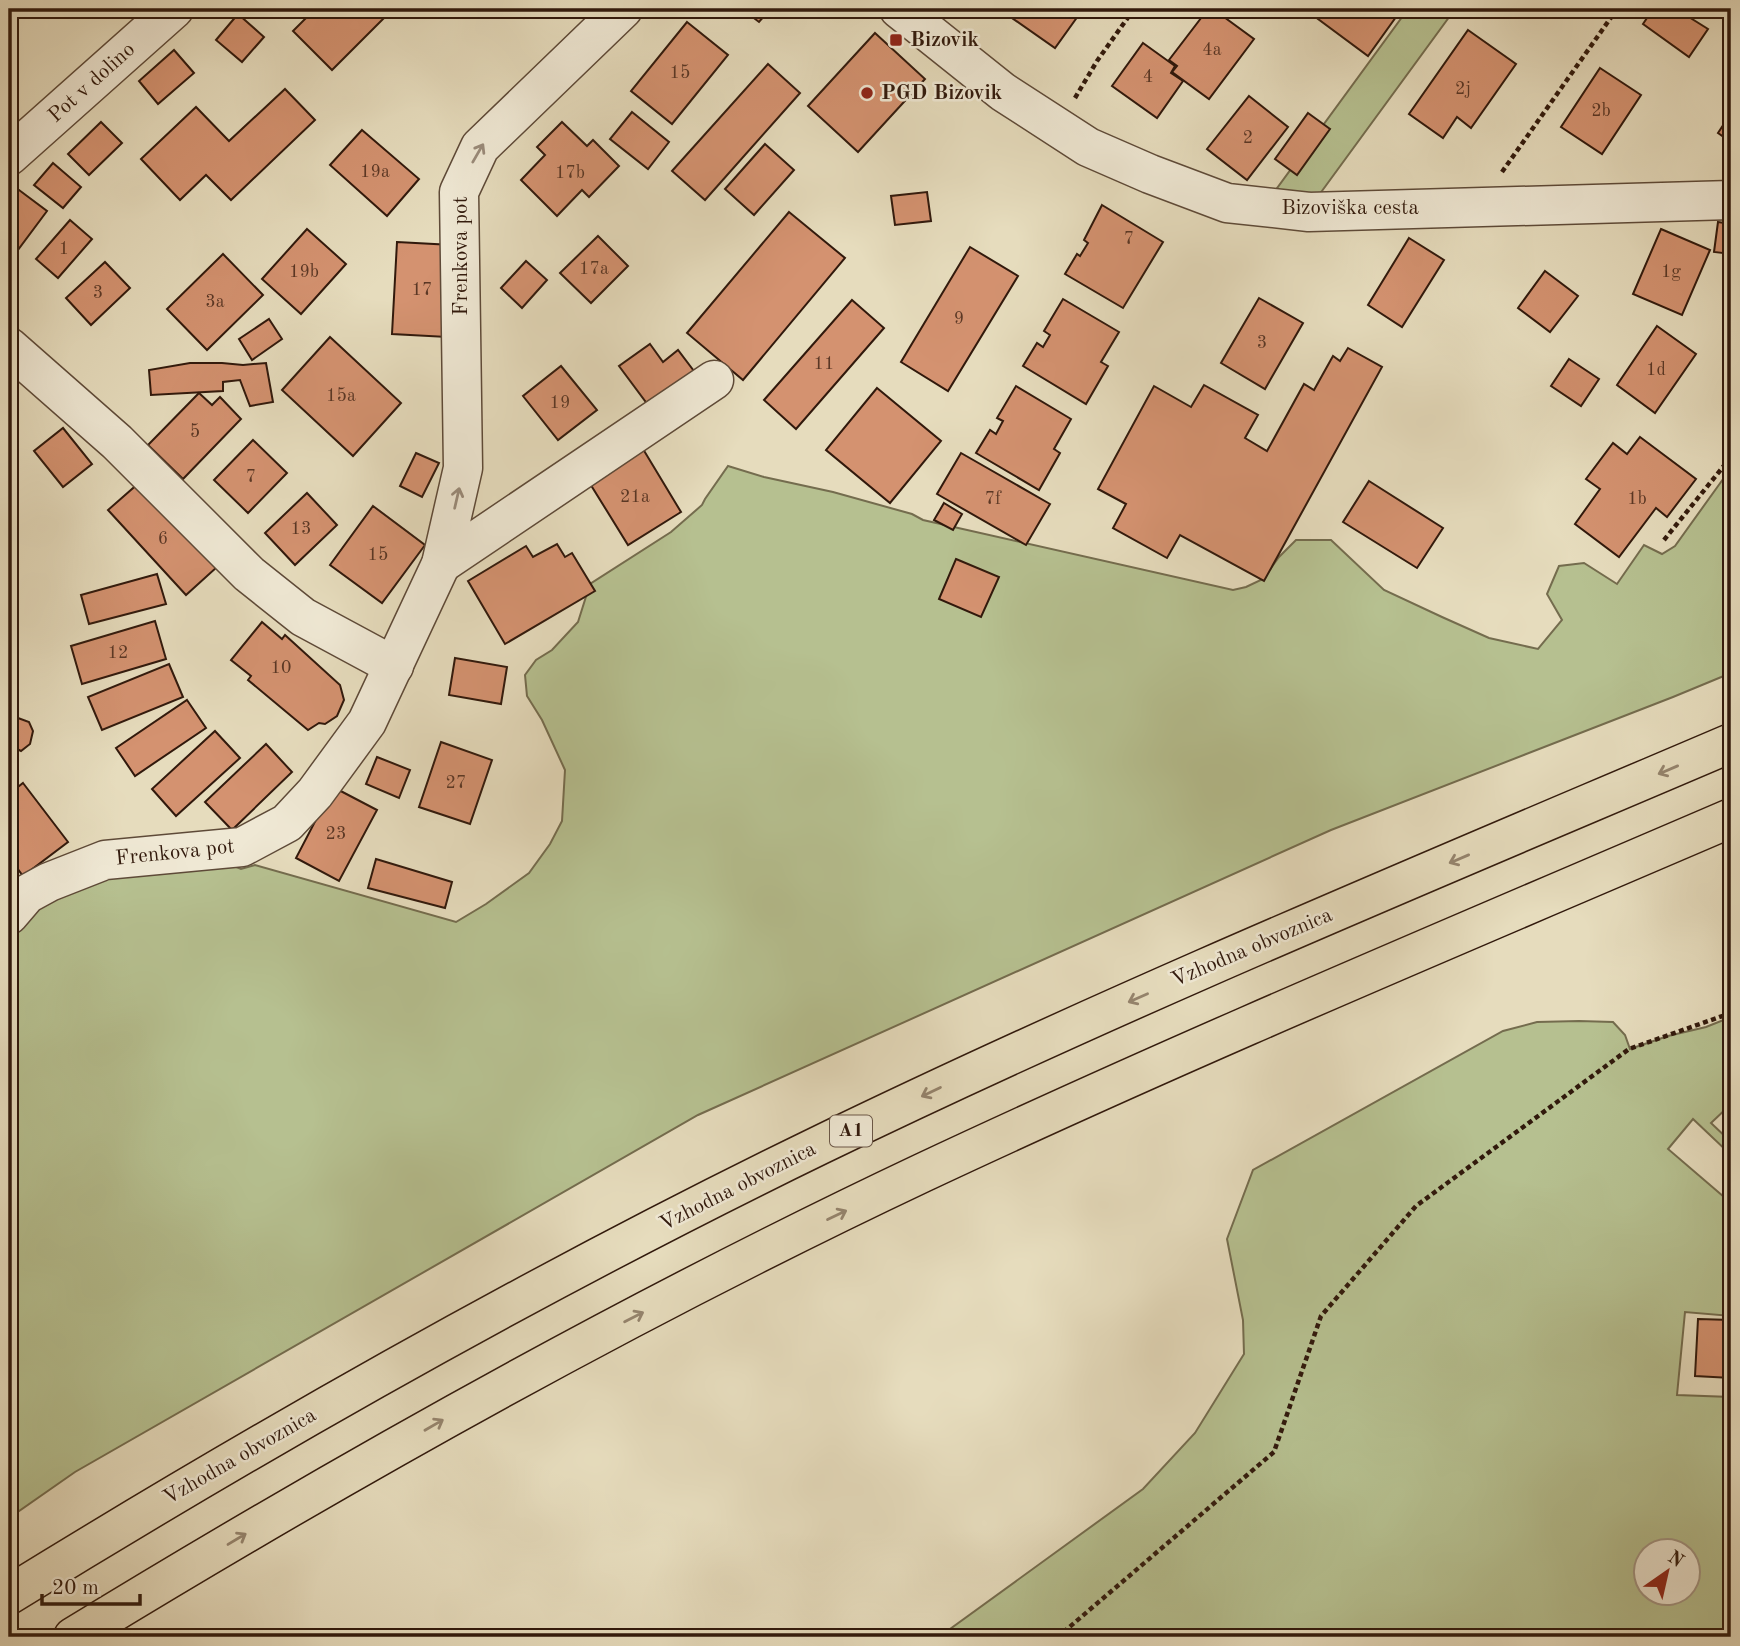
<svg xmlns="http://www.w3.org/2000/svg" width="1740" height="1646" font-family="'Old Standard TT',serif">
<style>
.green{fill:#b6c090;stroke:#746c4e;stroke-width:2;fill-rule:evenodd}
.building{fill:#d49270;stroke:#31190c;stroke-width:2}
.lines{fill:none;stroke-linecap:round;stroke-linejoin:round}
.minor-casing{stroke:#5e4a38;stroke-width:41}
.highway-casing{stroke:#31190c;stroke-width:41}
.path{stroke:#31190c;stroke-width:4.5;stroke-dasharray:5 3.5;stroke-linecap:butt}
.minor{stroke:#efe8d4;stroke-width:38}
.highway{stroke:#e6dcbd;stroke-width:38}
.oneway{stroke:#9a8b7a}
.oneway2{stroke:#95846d}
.poi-dot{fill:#8f2418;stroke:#efe8d4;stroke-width:2.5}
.labels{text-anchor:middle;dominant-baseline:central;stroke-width:5;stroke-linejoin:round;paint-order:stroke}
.number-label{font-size:18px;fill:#5a3725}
.shield{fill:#efe8d4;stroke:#6a5748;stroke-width:2}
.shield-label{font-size:19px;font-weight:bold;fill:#31190c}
.poi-label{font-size:21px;font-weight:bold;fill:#31190c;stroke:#efe8d4;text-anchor:start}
.street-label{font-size:21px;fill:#31190c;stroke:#efe8d4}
</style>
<rect width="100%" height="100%" fill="#e6dcbd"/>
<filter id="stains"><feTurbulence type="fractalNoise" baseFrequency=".00286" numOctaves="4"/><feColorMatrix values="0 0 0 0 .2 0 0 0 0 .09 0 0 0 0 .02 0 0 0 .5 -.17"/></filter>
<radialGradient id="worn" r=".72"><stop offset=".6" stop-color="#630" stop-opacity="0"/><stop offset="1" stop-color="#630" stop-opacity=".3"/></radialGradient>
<g class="green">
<path d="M1408,9h47l-136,186 -44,-4z"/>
<path d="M728,466l36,11 69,15 79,22 11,6 310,70 13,-3 17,-8 16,-22 17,-17h35l53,50 58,27 47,21 49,11 24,-29 -15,-26 12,-28 25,-3 33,21 27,-39 18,9 13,-8 56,-78v205l-58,24 -342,133 -633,285 -623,357 -66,46v-575l7,-16 26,-28 52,-26 120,-15 27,11 14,-4 201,57 30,-18 43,-31 21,-29 12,-23 3,-51 -23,-50 -15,-24 -2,-21 11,-15 16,-10 26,-28 12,-38 81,-52 31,-27 3,-6z"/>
<path d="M1731,1017v87l-20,19 20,19v13l-38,-36 -25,30 63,54v113l-46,-4 -8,83 54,2v240h-792l204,-148 52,-56 49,-79 -1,-34 -16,-81 26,-69 250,-139 34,-9 42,-1 34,1 12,13 5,14 38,-13 38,-9zM1646,1552h42v42h-42z"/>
</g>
<g class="building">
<path d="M315,9h57l11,10 -51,51 -39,-39z"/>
<path d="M742,9h28l-11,13z"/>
<path d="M999,9h84l-28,39z"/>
<path d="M1208,9h5l41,30 -45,60 -37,-27 5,-6 -8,-6z"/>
<path d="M1319,9h66l11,8 -28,39 -54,-40z"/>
<path d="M1653,9h23l32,20 -19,28 -46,-33z"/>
<path d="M238,14l26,23 -22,25 -26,-22z"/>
<path d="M687,22l41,33 -56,69 -41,-33z"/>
<path d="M1468,30l48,34 -45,64 -14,-11 -14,21 -34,-24z"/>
<path d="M875,33l50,46 -67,73 -50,-46z"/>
<path d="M1143,43l32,23 -4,7 12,8 -26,37 -45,-32z"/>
<path d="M174,50l20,23 -36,31 -19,-23z"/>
<path d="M768,64l32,29 -95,107 -33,-29z"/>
<path d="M1600,68l41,27 -39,59 -41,-27z"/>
<path d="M285,89l30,31 -84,80 -25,-25 -26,25 -39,-41 55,-52 33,34z"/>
<path d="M1249,96l39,31 -41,53 -40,-31z"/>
<path d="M632,112l37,30 -21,27 -38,-30z"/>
<path d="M1308,113l22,16 -33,46 -22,-16z"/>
<path d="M1731,113v29l-13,-9z"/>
<path d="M101,122l21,21 -33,32 -21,-21z"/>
<path d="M562,122l25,24 6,-6 26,26 -30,31 -7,-7 -25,26 -36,-36 24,-25 -8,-8z"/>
<path d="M362,130l57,49 -32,37 -57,-51z"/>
<path d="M765,144l29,26 -40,45 -29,-26z"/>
<path d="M53,163l28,24 -18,21 -29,-23z"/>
<path d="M15,187l32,24 -38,51v-67z"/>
<path d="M927,192l4,29 -36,4 -4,-29z"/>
<path d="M1102,205l61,37 -40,66 -58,-34 12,-20 3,2 8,-13 -4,-3z"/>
<path d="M789,212l56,46 -102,122 -56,-47z"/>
<path d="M70,220l22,19 -34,39 -22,-19z"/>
<path d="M1718,222l13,2v30l-17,-2z"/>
<path d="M307,229l39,35 -45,50 -39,-35z"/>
<path d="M1661,229l49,21 -28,65 -49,-21z"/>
<path d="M598,236l30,30 -37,37 -31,-30z"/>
<path d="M1409,238l35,22 -42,67 -34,-22z"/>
<path d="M397,242l55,3 -5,92 -55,-3z"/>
<path d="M970,247l48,29 -70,115 -47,-29z"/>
<path d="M223,254l40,41 -56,55 -40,-41z"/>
<path d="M526,261l21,19 -25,28 -21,-20z"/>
<path d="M105,262l25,26 -39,37 -25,-27z"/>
<path d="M1545,271l33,25 -28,36 -32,-24z"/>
<path d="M1259,298l44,25 -38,66 -44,-26z"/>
<path d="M1063,299l56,33 -18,30 7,4 -22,38 -63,-38 14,-23 6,4 7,-12 -6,-4z"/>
<path d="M852,300l32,28 -88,101 -32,-29z"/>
<path d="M269,319l13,20 -30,21 -13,-21z"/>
<path d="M1657,326l39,28 -41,59 -38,-28z"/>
<path d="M330,337l71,66 -48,53 -71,-66z"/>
<path d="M650,344l13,18 15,-12 25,33 -46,34 -38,-51z"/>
<path d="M1348,348l34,19 -118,214 -84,-46 -13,23 -54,-30 13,-24 -28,-15 56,-103 37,21 13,-22 54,30 -13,23 22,13 37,-67 10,6 19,-34 7,5z"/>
<path d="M1569,359l30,20 -18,27 -30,-20z"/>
<path d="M190,363h32l21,2 23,-2 7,39 -23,4 -10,-26 -17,2v9l-72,4 -2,-25z"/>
<path d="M561,366l36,44 -39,30 -35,-44z"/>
<path d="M1016,386l55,33 -17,30 6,4 -21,37 -63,-37 14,-23 6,4 7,-13 -6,-3z"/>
<path d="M877,388l64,53 -51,62 -64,-53z"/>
<path d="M199,393l13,12 8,-8 21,22 -58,60 -35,-34z"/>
<path d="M63,428l29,36 -29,23 -29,-36z"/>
<path d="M1640,437l56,42 -29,38 -11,-9 -37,49 -44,-33 25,-35 -14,-10 27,-36 14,11z"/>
<path d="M253,440l34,33 -39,40 -34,-33z"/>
<path d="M643,449l38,63 -53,33 -39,-63z"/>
<path d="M416,453l23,10 -17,34 -22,-11z"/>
<path d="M961,453l89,51 -24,41 -89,-51z"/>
<path d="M1369,481l74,47 -26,40 -74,-46z"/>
<path d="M140,482l77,85 -31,28 -78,-85z"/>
<path d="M307,493l30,32 -42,40 -30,-32z"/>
<path d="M944,503l18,11 -9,16 -19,-10z"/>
<path d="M373,506l52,39 -43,58 -52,-38z"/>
<path d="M557,544l8,13 7,-4 23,38 -90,53 -37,-63 58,-35 7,11z"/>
<path d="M956,559l43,18 -18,40 -42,-18z"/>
<path d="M157,574l9,30 -77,20 -8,-29z"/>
<path d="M155,621l11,38 -84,25 -11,-38z"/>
<path d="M262,622l20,17 3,-4 55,50 4,15 -7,16 -12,8 -6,-1 -11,7 -60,-50 3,-4 -20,-16z"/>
<path d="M455,658l52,9 -6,37 -52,-9z"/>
<path d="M169,664l14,33 -81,33 -14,-33z"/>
<path d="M187,700l19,28 -71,48 -19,-28z"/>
<path d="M18,718l11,4 4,9 -3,13 -9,7 -12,-6v-21z"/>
<path d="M215,731l25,27 -64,58 -24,-27z"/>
<path d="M441,742l51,18 -22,64 -51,-17z"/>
<path d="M266,744l26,28 -60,58 -27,-28z"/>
<path d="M377,757l33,13 -11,28 -33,-14z"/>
<path d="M23,783l45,59 -45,34 -14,-19v-63z"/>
<path d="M333,787l44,23 -38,71 -43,-23z"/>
<path d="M376,859l76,23 -7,26 -77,-20z"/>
<path d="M1698,1319l33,1v58l-36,-2z"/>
</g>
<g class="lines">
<defs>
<g id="minor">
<path d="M899,9l104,83 85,55 62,27 77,29 82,9 422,-12"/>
<path d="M9,156l165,-147"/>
<path d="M9,347l108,95 132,132 54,43 91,49"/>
<path d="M441,564l273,-184"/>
<path d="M9,915l18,-21 22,-12 56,-22 137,-13 45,-24 28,-30 52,-71 74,-158 22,-96 -4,-276 21,-45 143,-138"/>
</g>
<g id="highway">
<path d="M9,1595c263,-162 533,-315 811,-450 299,-145 606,-272 911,-402"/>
<path d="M73,1637c275,-168 557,-326 849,-464 266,-125 539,-239 809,-355"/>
</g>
</defs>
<use href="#minor" class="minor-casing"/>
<use href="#highway" class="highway-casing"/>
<g class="path">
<path d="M1075,98l22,-37 37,-52"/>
<path d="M1502,172l115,-163"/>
<path d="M1664,540l67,-83"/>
<path d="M1038,1637l28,-7 208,-178 47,-136 95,-110 213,-157 102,-36"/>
</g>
<use href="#minor" class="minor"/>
<use href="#highway" class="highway"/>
</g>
<defs><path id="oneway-shaft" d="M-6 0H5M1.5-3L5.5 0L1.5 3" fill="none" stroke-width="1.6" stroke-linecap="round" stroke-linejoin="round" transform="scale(1.75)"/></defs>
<g class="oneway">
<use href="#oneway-shaft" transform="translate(478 153) rotate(-60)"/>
<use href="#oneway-shaft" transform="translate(457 498) rotate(-77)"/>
</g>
<g class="oneway2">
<use href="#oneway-shaft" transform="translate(1668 770) rotate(157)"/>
<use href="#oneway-shaft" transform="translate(1459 859) rotate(157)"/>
<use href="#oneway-shaft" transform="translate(1138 998) rotate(156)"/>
<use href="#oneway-shaft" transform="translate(931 1092) rotate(154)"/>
<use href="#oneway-shaft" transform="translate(837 1215) rotate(-26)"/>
<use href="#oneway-shaft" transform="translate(634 1317) rotate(-27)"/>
<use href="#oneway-shaft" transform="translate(434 1425) rotate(-30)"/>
<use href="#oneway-shaft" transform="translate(237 1539) rotate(-31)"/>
</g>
<g class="poi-dot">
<rect x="889" y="33" width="14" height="14" rx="3.5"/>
<circle cx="867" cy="93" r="7"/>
</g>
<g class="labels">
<g class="number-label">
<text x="1212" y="50">4a</text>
<text x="680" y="73">15</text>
<text x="1148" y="77">4</text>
<text x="1463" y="89">2j</text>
<text x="1601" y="111">2b</text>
<text x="1248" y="138">2</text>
<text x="375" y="172">19a</text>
<text x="570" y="173">17b</text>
<text x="1129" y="239">7</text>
<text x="64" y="249">1</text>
<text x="594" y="269">17a</text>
<text x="304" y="272">19b</text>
<text x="1671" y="272">1g</text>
<text x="422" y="290">17</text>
<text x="98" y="293">3</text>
<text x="215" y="302">3a</text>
<text x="959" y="319">9</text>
<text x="1262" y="343">3</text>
<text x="824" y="364">11</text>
<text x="1656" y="370">1d</text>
<text x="341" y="396">15a</text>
<text x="560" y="403">19</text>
<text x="195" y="432">5</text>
<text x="251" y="477">7</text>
<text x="635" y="497">21a</text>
<text x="993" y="499">7f</text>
<text x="1637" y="499">1b</text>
<text x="301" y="529">13</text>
<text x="163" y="539">6</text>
<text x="378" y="555">15</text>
<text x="118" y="653">12</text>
<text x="281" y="668">10</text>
<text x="456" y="783">27</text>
<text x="336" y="834">23</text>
</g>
<rect class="shield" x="830" y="1115.5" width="42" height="31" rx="5"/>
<g class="shield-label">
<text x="851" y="1131">A1</text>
</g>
<g class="poi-label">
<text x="910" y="40">Bizovik</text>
<text x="881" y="93">PGD Bizovik</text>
</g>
<g class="street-label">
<text transform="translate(92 83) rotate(-42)">Pot v dolino</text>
<text x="1350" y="208">Bizoviška cesta</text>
<text transform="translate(461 256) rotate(-90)">Frenkova pot</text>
<text transform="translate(175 853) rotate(-6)">Frenkova pot</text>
<text transform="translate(1252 948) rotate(-23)">Vzhodna obvoznica</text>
<text transform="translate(738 1187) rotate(-27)">Vzhodna obvoznica</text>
<text transform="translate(240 1457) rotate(-30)">Vzhodna obvoznica</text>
</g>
</g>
<rect width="1740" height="1646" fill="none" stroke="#e6dcbd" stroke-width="35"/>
<rect x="10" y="10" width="1719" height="1625" fill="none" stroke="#31190c" stroke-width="3.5"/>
<rect x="18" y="18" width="1705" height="1611" fill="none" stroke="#31190c" stroke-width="2"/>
<g transform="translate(1667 1572) rotate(34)"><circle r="33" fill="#efe8d4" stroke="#a39584" stroke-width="2"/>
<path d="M0-5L12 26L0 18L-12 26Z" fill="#8f2418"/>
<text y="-10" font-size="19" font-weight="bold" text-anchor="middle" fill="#31190c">N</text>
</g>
<path d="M42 1594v10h98v-10" fill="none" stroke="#31190c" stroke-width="3.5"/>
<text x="52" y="1594" font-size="21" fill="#31190c" stroke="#efe8d4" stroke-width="5" paint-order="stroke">20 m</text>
<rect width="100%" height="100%" filter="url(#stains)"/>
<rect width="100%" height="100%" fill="url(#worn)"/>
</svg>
